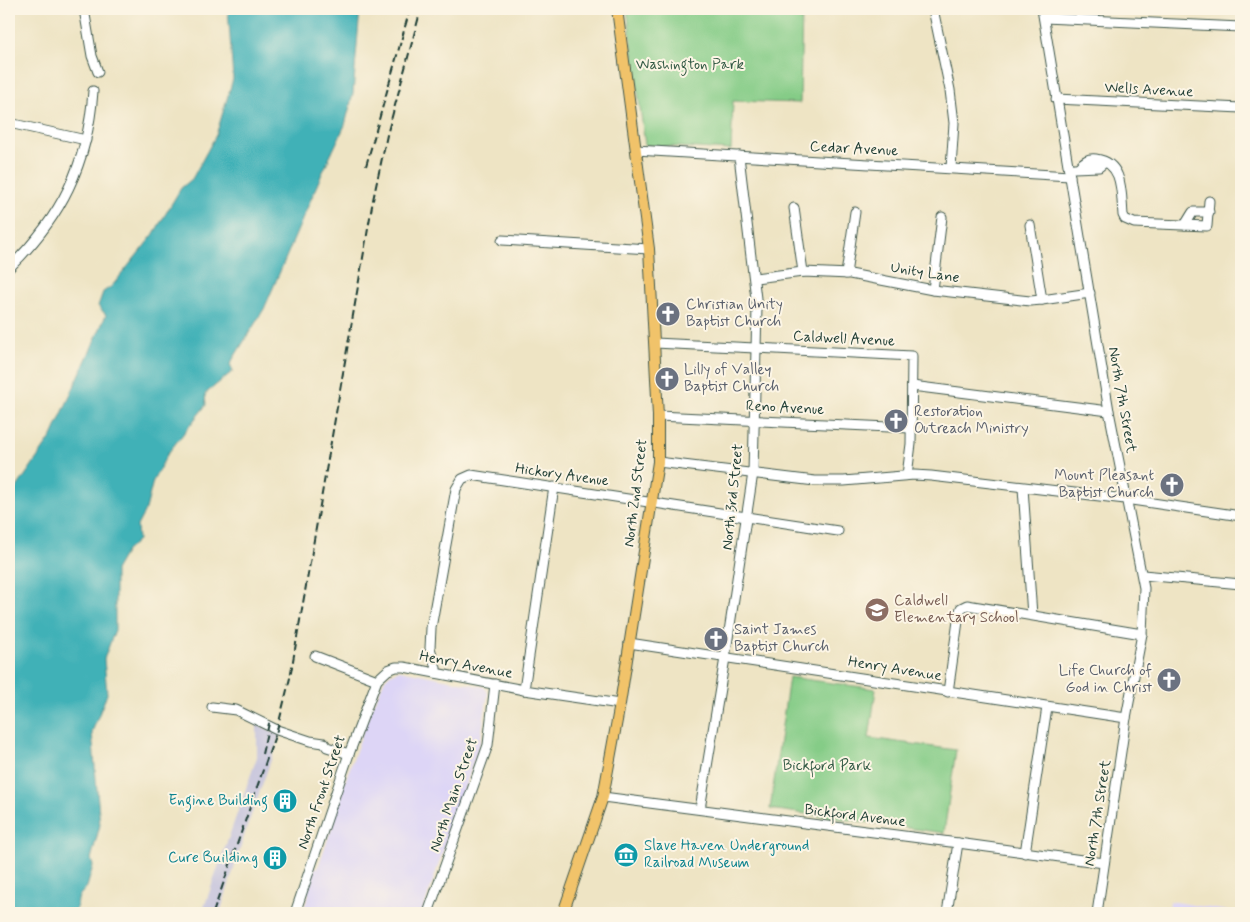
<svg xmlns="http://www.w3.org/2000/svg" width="1250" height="922" font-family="Mynerve,sans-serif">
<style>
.built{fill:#ddd5f6}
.industrial{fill:#c2c1dc}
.green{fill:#85cc87;stroke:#52845e}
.water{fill:#40b1b7;stroke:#307776}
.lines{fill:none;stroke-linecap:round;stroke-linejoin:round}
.minor-casing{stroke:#3e564a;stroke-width:11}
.major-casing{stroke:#3e564a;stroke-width:12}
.minor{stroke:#fff;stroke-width:9}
.major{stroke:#f1c36a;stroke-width:10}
.rail{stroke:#1f3d34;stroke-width:2;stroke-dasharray:8 4;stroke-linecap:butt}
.labels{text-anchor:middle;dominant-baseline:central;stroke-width:4;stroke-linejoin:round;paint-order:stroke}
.park-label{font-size:15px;fill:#335a45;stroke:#fcf5e5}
.street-label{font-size:15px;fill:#1f3d34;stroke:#fcf5e5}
.worship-label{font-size:15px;fill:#5b616d;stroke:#fcf5e5;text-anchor:start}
.education-label{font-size:15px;fill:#785e54;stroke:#fcf5e5;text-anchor:start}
.culture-label{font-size:15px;fill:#0d838f;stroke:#fcf5e5;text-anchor:end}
</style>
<rect width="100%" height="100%" fill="#fcf5e5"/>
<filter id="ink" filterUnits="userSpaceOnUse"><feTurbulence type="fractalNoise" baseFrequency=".02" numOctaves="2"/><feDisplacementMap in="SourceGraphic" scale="10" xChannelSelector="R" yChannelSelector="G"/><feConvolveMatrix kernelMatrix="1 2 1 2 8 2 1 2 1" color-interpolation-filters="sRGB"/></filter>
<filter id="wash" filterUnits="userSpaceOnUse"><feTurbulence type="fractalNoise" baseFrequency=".0096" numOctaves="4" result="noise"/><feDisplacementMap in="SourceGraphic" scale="20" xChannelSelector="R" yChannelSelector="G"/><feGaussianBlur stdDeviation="1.12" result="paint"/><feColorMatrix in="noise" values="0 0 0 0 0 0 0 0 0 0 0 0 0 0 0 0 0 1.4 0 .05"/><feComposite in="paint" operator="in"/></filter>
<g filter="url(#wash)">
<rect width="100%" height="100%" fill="#eee4c4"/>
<g class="built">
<path d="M400,670l84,17 4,6 -8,50 -58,170h-120l7,-18 -2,-5 7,-21 4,-2 17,-48 -2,-4 34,-95 18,-41 5,-5z"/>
<path d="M1170,901l69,12h-70z"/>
</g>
<path class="industrial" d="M257,724l23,11 -33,92 -27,86h-18l55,-156z"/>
<g class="green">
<path d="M627,9h175l-2,94 -67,-2 -2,49 -86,-5z"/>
<path d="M789,677l87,12 -7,49 87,12 -12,83 -174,-24z"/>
</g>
<path class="water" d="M228,9h132l-7,85 -8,31 -25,53 -56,131 -34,55 3,7 -28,23 1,11 -38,48 -15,28 -7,28 -9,17 1,14 -12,11 -11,19v60l-11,29 3,35 -15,38 8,93 -9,34 2,7 -6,21 -8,9 -4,17h-66v-414l43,-63 54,-121 -8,-9 5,-14 9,-6 41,-51 28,-47 11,-9 24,-44 17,-56z"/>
</g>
<g filter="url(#ink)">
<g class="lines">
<defs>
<g id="minor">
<path d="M84,9l8,47 6,16"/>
<path d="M933,9l17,81 4,33 -3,45"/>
<path d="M1042,9l67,402 35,177 -2,46 -16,84 -29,195"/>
<path d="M1044,18l197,9"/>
<path d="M1056,99l185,9"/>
<path d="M9,123l77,17"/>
<path d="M636,150l434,26"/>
<path d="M1079,167c5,-6 9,-9 17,-8 28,4 25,34 27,56l2,4 9,4 73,3 2,-25"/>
<path d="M1074,168l25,-1 6,-5"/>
<path d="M794,208l9,64"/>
<path d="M1030,225l12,75"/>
<path d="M1185,225l8,-13h16"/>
<path d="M502,240l147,9"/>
<path d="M9,268c52,-50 79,-104 84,-177"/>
<path d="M846,274l9,-62"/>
<path d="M755,278l48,-6 47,2 83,16 97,11 12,-1 48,-7"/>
<path d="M933,290l9,-73"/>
<path d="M655,343l257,13 -1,88 -4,31"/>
<path d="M912,386l197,25"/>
<path d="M658,416l252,12"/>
<path d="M658,462l157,19h29l70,-6 17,1 194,23 116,17"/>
<path d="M1023,488l9,127"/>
<path d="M1143,575l98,9"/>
<path d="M629,643l497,75"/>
<path d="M315,656l62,24"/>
<path d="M436,673v-5l-6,-20 1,-20 25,-139 6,-10 9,-4 367,56"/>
<path d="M524,690l30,-203"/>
<path d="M948,692l11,-78 2,-6 6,-3 175,29"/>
<path d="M212,707l24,3 41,20 33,11 14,2 3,4 22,7"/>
<path d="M603,797l355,46 146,20"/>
<path d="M700,809l25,-151 28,-185 4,-166 -18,-151"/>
<path d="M1025,853l22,-146"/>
<path d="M295,913l54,-159 28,-74 11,-10 8,-3h8l120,23 96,14"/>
<path d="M428,913l60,-168 7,-61"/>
<path d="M947,913l11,-70"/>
</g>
<path id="major" d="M563,913l40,-116 17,-93 38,-242v-46l-9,-167 -32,-240"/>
</defs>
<use href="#minor" class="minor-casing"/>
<use href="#major" class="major-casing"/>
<use href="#minor" class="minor"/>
<use href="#major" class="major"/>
<g class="rail">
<path d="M366,166l44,-157"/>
<path d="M262,754l8,-35"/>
<path d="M213,913l64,-183 13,-52 83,-478 14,-65 34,-126"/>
</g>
</g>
</g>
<defs>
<symbol id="church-disc" viewBox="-11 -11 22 22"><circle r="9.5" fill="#6b7280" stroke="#fcf5e5"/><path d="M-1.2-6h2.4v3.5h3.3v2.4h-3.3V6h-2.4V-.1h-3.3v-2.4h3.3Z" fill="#fff"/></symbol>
<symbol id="school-disc" viewBox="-11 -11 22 22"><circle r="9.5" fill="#8d6e63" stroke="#fcf5e5"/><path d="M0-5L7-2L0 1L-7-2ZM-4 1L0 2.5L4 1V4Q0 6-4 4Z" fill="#fff"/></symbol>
<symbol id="building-disc" viewBox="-11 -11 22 22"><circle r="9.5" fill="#0f9aa8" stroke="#fcf5e5"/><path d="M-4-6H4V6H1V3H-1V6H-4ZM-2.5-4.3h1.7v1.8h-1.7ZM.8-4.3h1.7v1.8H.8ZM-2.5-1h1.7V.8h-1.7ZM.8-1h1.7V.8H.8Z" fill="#fff"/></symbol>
<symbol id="museum-disc" viewBox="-11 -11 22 22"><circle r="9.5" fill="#0f9aa8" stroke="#fcf5e5"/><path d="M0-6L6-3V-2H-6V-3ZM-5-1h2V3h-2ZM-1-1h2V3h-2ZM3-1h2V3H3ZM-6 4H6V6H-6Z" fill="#fff"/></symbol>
</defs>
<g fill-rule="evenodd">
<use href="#church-disc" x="654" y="300" width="28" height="28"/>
<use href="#church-disc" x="653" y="365" width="28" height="28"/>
<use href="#church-disc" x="882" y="407" width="28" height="28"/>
<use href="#church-disc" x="1158" y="471" width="28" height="28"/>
<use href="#school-disc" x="863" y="596" width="28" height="28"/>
<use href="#church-disc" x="702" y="625" width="28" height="28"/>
<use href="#church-disc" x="1155" y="666" width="28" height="28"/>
<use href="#building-disc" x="271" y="787" width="28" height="28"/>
<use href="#museum-disc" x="612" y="841" width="28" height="28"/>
<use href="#building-disc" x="261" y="844" width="28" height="28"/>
</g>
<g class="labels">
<g class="park-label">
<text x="690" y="65">Washington Park</text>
<text x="827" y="766">Bickford Park</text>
</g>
<g class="street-label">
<text transform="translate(1149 90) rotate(3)">Wells Avenue</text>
<text transform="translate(854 149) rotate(3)">Cedar Avenue</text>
<text transform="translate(925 273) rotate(9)">Unity Lane</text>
<text transform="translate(844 339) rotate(3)">Caldwell Avenue</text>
<text transform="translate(1122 400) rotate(80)">North 7th Street</text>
<text transform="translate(785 408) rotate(3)">Reno Avenue</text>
<text transform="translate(562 475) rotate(8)">Hickory Avenue</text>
<text transform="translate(636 493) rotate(-83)">North 2nd Street</text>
<text transform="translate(733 497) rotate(-84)">North 3rd Street</text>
<text transform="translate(466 665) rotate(11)">Henry Avenue</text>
<text transform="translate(895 669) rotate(9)">Henry Avenue</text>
<text transform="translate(322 792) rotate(-71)">North Front Street</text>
<text transform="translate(454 795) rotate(-71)">North Main Street</text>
<text transform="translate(1098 813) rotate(-81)">North 7th Street</text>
<text transform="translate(855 816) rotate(7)">Bickford Avenue</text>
</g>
<g class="worship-label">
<text x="686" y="305">Christian Unity<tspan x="686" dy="17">Baptist Church</tspan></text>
<text x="684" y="370">Lilly of Valley<tspan x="684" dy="17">Baptist Church</tspan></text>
<text x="914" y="412">Restoration<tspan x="914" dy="17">Outreach Ministry</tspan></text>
<text x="1154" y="476" text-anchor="end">Mount Pleasant<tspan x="1154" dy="17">Baptist Church</tspan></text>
<text x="734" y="630">Saint James<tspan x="734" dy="17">Baptist Church</tspan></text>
<text x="1152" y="671" text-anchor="end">Life Church of<tspan x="1152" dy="17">God in Christ</tspan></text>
</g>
<g class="education-label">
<text x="894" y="601">Caldwell<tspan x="894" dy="17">Elementary School</tspan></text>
</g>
<g class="culture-label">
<text x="268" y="801">Engine Building</text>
<text x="644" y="846" text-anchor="start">Slave Haven Underground<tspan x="644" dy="17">Railroad Museum</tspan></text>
<text x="258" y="858">Cure Building</text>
</g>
</g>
<rect width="1250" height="922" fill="none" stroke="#fcf5e5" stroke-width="30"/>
</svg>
